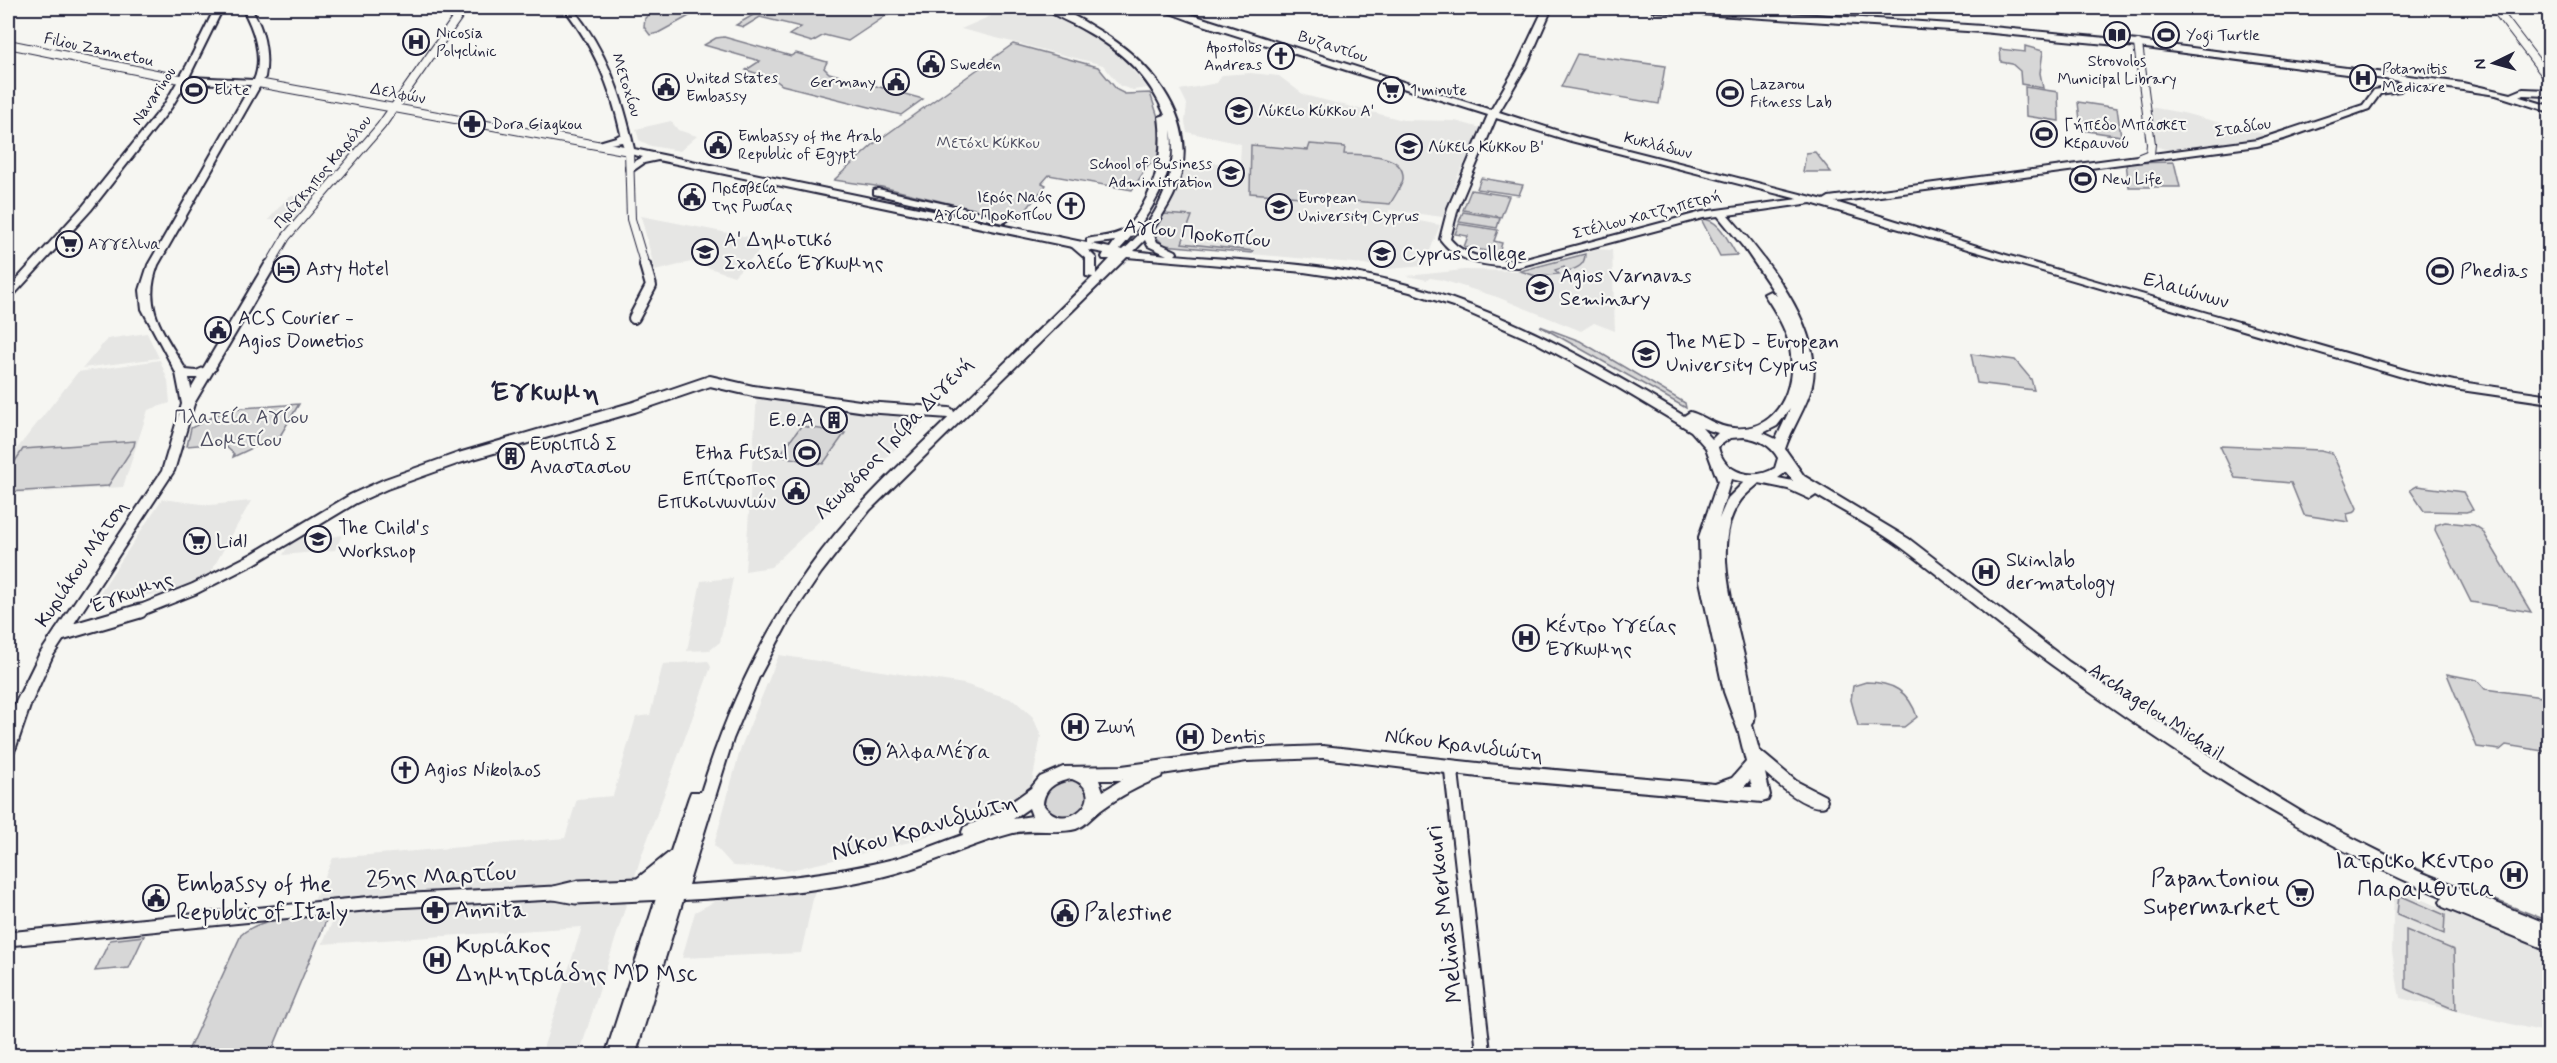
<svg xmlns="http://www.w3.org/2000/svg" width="2557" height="1063" font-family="Mynerve,sans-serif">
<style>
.built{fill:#e6e6e4}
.green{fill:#d7d7d7;stroke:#7c7c89;stroke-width:1.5}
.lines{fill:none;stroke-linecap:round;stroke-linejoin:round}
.river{fill:#adadb3;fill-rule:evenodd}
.minor-far2-casing{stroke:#22223b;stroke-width:10}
.minor-far1-casing{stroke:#22223b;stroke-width:14}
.minor-casing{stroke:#22223b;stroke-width:17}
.major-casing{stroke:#22223b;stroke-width:4}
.minor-far2{stroke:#f6f6f2;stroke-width:8}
.minor-far1{stroke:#f6f6f2;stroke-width:10}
.minor{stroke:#f6f6f2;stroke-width:13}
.major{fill:#f6f6f2;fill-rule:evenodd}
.labels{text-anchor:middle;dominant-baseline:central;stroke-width:4.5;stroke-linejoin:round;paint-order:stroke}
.far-poi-label{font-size:16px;fill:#22223b;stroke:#f6f6f2;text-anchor:start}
.far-street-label{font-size:16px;fill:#22223b;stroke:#f6f6f2}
.far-park-label{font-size:16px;fill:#4f4f62;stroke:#f6f6f2}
.street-label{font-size:20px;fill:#22223b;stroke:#f6f6f2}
.poi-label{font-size:20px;fill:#22223b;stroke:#f6f6f2;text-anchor:start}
.park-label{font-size:20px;fill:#4f4f62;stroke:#f6f6f2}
.near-street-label{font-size:24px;fill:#22223b;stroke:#f6f6f2}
.near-poi-label{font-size:24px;fill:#22223b;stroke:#f6f6f2;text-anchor:start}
.district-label{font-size:26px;font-weight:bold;letter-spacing:1.5px;fill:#22223b;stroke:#f6f6f2}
</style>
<rect width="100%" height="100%" fill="#f6f6f2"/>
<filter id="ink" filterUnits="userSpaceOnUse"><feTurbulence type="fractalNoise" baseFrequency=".0167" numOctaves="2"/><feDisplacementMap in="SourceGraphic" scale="12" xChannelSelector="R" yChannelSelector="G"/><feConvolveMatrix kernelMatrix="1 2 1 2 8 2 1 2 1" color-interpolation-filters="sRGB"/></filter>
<g filter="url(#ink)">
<g class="built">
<path d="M1009,8h24l56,25 34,25 24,30 -14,2 -13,-4 -17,-21 -142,-36z"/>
<path d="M2414,8h76l6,8 -5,1z"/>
<path d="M1251,73l28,3 25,19 99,25 52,1 26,7 -25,52 -13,37 -54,-7 -1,5 52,10 -16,41 -35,3 -25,-5 -191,-17 -16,-6 -4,-11 23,-36 10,-31h54l1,-19 -54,-12 -2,-10 2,-18 -7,-14 37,-7 5,-8z"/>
<path d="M2150,107l33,6 88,23 -100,15 -16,-5z"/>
<path d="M671,121l7,9 19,6 -17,15 -29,-5 -12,-6 -3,-11z"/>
<path d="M289,196h23l-20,24h-24z"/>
<path d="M641,216l46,9 82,16 -35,35 -43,-14 -36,9z"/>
<path d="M1597,249l15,1 3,81 -21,-8 -13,8 -84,-34 -55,-17 -12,-2 -3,2 -20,-4 57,-6 62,1z"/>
<path d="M147,333l12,25 -76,10 24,-29z"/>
<path d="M160,360l8,21 2,22 -22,7 -25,77 -115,7v-34l70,-88z"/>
<path d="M757,394l172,23 -158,150 -26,4z"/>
<path d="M162,499l48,6 41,-4 -43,76 -33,17 -78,3z"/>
<path d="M319,526l12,11 11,-2 -7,15 -52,5 8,-14z"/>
<path d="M733,578l-13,64 -10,8 -23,1 14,-70z"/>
<path d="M779,655l185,29 50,16 19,17 8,19 -11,57 -10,10 -110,39 -123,29 -9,-3 -45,-2 -19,-21 27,-98z"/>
<path d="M708,661l3,6 -70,190 -62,198h-38l41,-128 -260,17 16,-34h-28l23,-52 232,-20 12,-39 36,-3 23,-79 14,-2 13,-51z"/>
<path d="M2394,888l155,65v80l-149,-35 -8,-46z"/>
<path d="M815,890l-14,63 -119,5 13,-46 28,-15z"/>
</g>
<g class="green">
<path d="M656,8l35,7 -33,18 -8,2 -6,-8 1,-9z"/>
<path d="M765,8h113l15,3 -45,30 -24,-6 -12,7 -23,-7 12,-8 -41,-10 -16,10 -8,-2z"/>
<path d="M724,37l67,19 5,-3 31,9 -3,6 5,5 94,26 -22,16 -119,-30 -8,-6 -28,-9 14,-9 -56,-16 12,-7z"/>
<path d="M1013,44l85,23 19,23 8,4 25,-1 11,33 -2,38h-10l-17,26 -83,-15 -7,8 4,2 -28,35 -136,-33 -48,-7 42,-38z"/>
<path d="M2025,46l18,5 -3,22 3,15 -22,-4 -1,-13 -8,-7 -11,-2 -1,-13 25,3z"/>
<path d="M1577,54l88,12 -6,38 -98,-17z"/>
<path d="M2025,87l33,5 1,29 -33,-5z"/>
<path d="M2078,102l39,6 4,28 -40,-6z"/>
<path d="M1310,144l35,3 -1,7c16,1 61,-2 59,25 -1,7 -9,18 -13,25l-140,-11 1,-48 57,5z"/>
<path d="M1815,152l16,20h-28l3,-19z"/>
<path d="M2174,162l6,25h-51l-3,-24z"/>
<path d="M1481,178l42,7 -4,10 -42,-6z"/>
<path d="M1471,190l38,6 -8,21 -38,-7z"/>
<path d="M1463,212l37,6 -3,10 -38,-6z"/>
<path d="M1164,214l28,2 -10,27 71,8 -1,2 -88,-8 -10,-10v-5z"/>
<path d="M1701,219c19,-1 27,23 36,36l-17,1z"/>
<path d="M1459,224l39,6 -4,11 8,2 -3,10 -35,-6 4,-11 -13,-2z"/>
<path d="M1585,254c0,11 -7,14 -17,17l-4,-4 -9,3 4,4 -23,2 -16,-5z"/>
<path d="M1540,326l40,15 105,62 1,5z"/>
<path d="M1971,354l44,6 16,19 3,11 -57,-7z"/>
<path d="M299,404l-22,37 -14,2 -30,14 1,-3 -12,-11 -35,3 4,-18 37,-19z"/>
<path d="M801,426l44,7 -22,31 -44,-8z"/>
<path d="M135,441l-1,5 -26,40 -100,6v-20l15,-23z"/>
<path d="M2220,446l101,4 11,3 25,55 -2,4 -8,2 2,8 -45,-7 -13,-32 -56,-5z"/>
<path d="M2417,486l46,6 10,18 -7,2 -42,-1 -14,-21z"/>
<path d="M2445,522l29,3 8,5 49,82 -60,-10 -36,-72 1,-5z"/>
<path d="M2447,674l30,6 8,9 64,9v54l-43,-7 -6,5 -23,-3z"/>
<path d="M1866,682c26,0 43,9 51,35l-13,10 -46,-1 -7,-26 2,-14z"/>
<path d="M1063,777l20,3 8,22 -23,18 -26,-10 -1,-16z"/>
<path d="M2329,826l100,48 120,47v6l-34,-17 -91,-33z"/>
<path d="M2399,895l46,20 -1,19 -47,-20z"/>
<path d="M328,916l-58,139h-84l55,-120c22,-20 59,-16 87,-19z"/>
<path d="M2406,930l48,20 2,60 -50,-21z"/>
<path d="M144,936l-15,32 -34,3 15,-31z"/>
</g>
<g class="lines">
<path class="river" d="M2543,8h7v3l-5,-1z"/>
<defs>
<g id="minor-far2">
<path d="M2495,8l55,72"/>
<path d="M8,44l177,36"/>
<path d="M2138,44l13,100 -1,10 -10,4"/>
<path d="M258,83l371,68 2,68 14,47"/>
<path d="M269,266l17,-29 95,-111 83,-118"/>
</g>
<g id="minor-far1">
<path d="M634,318l17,-32 -6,-21"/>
<path d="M188,404l82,-139"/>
<path d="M136,612l58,-23 59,-30 100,-60 33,-15 73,-26 175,-51 76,-26 43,10 113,16 83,6"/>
</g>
<g id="minor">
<path d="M61,634l79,-23"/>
<path d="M1451,767l33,289"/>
<path d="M555,893l21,4 89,-4"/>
<path d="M8,939l386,-38 160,-8 25,-6 89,-3"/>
</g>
<g id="major">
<path d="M215,8h8l-34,69 65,3c10,-23 -1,-53 -12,-72h8c14,18 19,46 15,69l-107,188c-17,44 7,68 28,105l10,1 14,-6 6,4 -14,9h-13l5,26 -20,67 -122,186 -22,49 -14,41 -2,4 -6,2v-27l6,-20 25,-51 123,-184 20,-67 -6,-31 -34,-64 -2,-19 8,-25 103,-180 -65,-2 -15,25 -80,102 -79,87 -4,1v-9l75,-83 81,-101 23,-40z"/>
<path d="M564,8h8c34,41 51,89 62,141l453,94v-4c12,-3 26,-2 37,-9 5,-3 8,-10 12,-14 21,-31 28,-63 23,-99l6,-2c-16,-39 -44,-65 -81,-85 -13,-8 -29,-13 -40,-22 17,-2 39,13 54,22 48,28 98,83 83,144 -5,21 -17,39 -29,57l5,11 19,9 1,2 -2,2c65,6 131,7 195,21 114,23 215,80 314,140l6,-4c15,4 26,15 43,16 45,5 64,-42 57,-80 -4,-20 -15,-37 -26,-54l6,-3 7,5 -32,-47 -27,-33 -15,2 -185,49c-29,-1 -60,-3 -78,-28l8,-31 40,-93 -291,-92 -35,-13 -1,-2h10l320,102 26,-45 27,-57h8l-25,57 -28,47 78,25 247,63 5,-3 428,-57 106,-35 11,-15 20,-3 6,-6 -262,-34 -156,-15 -329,-21 -4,-3 90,2 243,16 156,15 325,42 48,11 12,-5 27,1v6l-26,-1 -4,2 30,9v6l-54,-17 -87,-13 -9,9 -20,3 -11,15 -85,30 -27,7 -422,56 171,53 406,117 42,9 96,14v8l-96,-14 -48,-11 -595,-175 -83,12c34,39 97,113 84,170 -5,22 -20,42 -27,64l19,27 105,63 160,123 165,109 71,43 113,57 132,54v26l-107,-44 -3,-5 3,-5c-137,-57 -263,-140 -384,-227 -54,-38 -104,-83 -158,-123 -26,-19 -57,-35 -85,-52l-6,4 -22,-10 -29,-6c-6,6 -15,12 -20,20 -34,48 8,141 13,195 1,9 5,20 0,27l7,25 37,31 29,15 2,5 -2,5c-17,6 -48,-22 -60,-33l5,22 -2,5 -6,2 -275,-24 -164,-20 -76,3 -85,13 -1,3c-22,9 -41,19 -60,33 -9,6 -14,15 -25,19 -18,5 -42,-1 -63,4 -40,10 -77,29 -117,40 -69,19 -142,23 -213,27l-48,156h-30l57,-176 -22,13 -6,-2 -2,-5 2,-5 37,-30 18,-54 2,-5h10c25,-81 60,-156 109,-225 36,-51 81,-94 126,-137 52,-51 105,-102 157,-153l-7,-1v-17l-14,-12 -414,-87 -14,3 -10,7h-8v-4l17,-9 -17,-4 -4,-11 -18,3 -5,-3 17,-5 5,-3c-11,-50 -27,-86 -57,-126zM1496,118l75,23 227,58 -96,13 -184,49c-24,-1 -51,-2 -68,-22l8,-31zM1171,130c9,44 -15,92 -48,120l-3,-1c29,-31 57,-75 51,-119zM1145,240l3,6 19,9 -33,-4zM1115,241l-5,7 -19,-4zM1088,250l16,3 -2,4 1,2h7l-14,15v-16zM1127,257l177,15 66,10 40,10 43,14 82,36 79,43 77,46 15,17 12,33 -19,56 1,44 24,111 15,41 7,29 -14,16 -17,6 -228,-20 -164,-18 -76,3 -125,17 -59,1 -23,10 -9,11 -36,26 -31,13 -2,5 1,3c-23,8 -46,18 -69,24 -68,17 -137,22 -206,26l45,-146 26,-62 31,-58 31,-46 49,-63zM1790,409l-14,30 -13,-6 14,-7zM1702,428l16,5 -6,6zM1744,437c15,2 27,8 34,21l-3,10c-21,13 -51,6 -57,-21l12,-9zM1786,472l7,9 -15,-3zM1731,479l13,3 -16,16 -9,21zM1072,779c40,15 -7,59 -29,25 1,-16 14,-23 29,-25zM1123,779l-20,12 -4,-11h23zM1750,780l2,7h-8zM1029,808l3,8 -19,3z"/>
<path d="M878,189l125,28 5,3 -5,3 -129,-29v-4z"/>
</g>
</defs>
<use href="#minor-far2" class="minor-far2-casing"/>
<use href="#minor-far1" class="minor-far1-casing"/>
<use href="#minor" class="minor-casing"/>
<use href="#major" class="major-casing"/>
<use href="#minor-far2" class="minor-far2"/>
<use href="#minor-far1" class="minor-far1"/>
<use href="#minor" class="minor"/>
<use href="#major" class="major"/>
</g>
</g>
<defs>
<symbol id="library-ring" viewBox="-11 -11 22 22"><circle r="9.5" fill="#f6f6f2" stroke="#22223b" stroke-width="1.5"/><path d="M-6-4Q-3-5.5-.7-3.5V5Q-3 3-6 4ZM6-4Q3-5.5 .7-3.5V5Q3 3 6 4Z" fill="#22223b"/></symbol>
<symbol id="stadium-ring" viewBox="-11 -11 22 22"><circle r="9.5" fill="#f6f6f2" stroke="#22223b" stroke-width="1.5"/><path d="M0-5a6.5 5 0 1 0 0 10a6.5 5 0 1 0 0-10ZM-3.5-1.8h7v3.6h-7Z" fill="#22223b"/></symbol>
<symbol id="hospital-ring" viewBox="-11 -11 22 22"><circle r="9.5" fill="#f6f6f2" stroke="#22223b" stroke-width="1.5"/><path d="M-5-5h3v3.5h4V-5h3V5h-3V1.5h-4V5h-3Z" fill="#22223b"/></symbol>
<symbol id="church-ring" viewBox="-11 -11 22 22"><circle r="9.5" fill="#f6f6f2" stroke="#22223b" stroke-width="1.5"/><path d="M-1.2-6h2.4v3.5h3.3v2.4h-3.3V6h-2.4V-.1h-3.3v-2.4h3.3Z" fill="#22223b"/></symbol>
<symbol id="civic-ring" viewBox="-11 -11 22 22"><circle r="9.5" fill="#f6f6f2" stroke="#22223b" stroke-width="1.5"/><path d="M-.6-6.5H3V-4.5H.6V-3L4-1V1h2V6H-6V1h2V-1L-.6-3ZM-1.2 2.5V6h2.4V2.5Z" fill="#22223b"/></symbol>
<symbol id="supermarket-ring" viewBox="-11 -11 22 22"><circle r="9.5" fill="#f6f6f2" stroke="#22223b" stroke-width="1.5"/><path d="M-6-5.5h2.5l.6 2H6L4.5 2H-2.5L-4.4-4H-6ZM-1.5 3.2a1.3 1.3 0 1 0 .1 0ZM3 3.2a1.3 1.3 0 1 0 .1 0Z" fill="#22223b"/></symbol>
<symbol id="school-ring" viewBox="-11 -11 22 22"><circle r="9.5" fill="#f6f6f2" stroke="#22223b" stroke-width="1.5"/><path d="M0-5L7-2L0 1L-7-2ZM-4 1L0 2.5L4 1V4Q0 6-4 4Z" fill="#22223b"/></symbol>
<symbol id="pharmacy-ring" viewBox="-11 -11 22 22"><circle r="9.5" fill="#f6f6f2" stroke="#22223b" stroke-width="1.5"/><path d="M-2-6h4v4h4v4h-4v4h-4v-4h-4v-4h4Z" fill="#22223b"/></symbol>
<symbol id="university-ring" viewBox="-11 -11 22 22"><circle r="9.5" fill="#f6f6f2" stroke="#22223b" stroke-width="1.5"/><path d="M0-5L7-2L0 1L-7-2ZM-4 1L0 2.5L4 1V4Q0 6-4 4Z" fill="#22223b"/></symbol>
<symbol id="hotel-ring" viewBox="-11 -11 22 22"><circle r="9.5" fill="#f6f6f2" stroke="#22223b" stroke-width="1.5"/><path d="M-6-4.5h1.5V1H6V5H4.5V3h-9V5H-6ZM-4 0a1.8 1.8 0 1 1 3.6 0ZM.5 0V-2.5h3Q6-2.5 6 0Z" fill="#22223b"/></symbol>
<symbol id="building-ring" viewBox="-11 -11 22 22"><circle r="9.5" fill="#f6f6f2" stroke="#22223b" stroke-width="1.5"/><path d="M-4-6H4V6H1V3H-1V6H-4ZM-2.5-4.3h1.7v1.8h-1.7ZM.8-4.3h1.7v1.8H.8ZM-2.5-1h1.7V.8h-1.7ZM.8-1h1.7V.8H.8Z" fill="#22223b"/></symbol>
</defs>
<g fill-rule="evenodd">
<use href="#library-ring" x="2102" y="20" width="30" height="30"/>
<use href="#stadium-ring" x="2151" y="20" width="30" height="30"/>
<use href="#hospital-ring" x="401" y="27" width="30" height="30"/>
<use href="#church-ring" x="1266" y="41" width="30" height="30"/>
<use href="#civic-ring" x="916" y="49" width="30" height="30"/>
<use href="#hospital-ring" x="2348" y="63" width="30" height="30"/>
<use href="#civic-ring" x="881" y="67" width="30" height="30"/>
<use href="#civic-ring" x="651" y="72" width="30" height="30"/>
<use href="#stadium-ring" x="179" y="75" width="30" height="30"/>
<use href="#supermarket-ring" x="1376" y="75" width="30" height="30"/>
<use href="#stadium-ring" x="1715" y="78" width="30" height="30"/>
<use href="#school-ring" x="1224" y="96" width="30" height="30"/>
<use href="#pharmacy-ring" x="457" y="109" width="30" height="30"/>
<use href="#stadium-ring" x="2029" y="119" width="30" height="30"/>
<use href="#civic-ring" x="703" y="130" width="30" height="30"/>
<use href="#school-ring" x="1394" y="132" width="30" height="30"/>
<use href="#university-ring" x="1216" y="158" width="30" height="30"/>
<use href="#stadium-ring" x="2068" y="164" width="30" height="30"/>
<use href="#civic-ring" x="677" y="182" width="30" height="30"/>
<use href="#church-ring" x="1056" y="191" width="30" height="30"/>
<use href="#university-ring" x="1264" y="192" width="30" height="30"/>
<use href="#supermarket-ring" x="54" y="229" width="30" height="30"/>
<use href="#school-ring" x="690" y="237" width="30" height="30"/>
<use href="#university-ring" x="1367" y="239" width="30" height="30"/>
<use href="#hotel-ring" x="271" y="254" width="30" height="30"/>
<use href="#stadium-ring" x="2425" y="256" width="30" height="30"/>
<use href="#university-ring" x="1525" y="273" width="30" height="30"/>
<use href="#civic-ring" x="203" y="315" width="30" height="30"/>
<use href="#university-ring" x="1631" y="339" width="30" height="30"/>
<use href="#building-ring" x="819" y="405" width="30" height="30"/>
<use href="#stadium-ring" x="792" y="438" width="30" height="30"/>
<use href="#building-ring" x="496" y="441" width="30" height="30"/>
<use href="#civic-ring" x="781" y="476" width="30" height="30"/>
<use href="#school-ring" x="303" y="524" width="30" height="30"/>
<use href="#supermarket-ring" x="182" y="526" width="30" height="30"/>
<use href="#hospital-ring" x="1971" y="557" width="30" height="30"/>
<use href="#hospital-ring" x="1511" y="623" width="30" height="30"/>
<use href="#hospital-ring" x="1060" y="712" width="30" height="30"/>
<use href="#hospital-ring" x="1175" y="722" width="30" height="30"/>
<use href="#supermarket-ring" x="852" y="737" width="30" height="30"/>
<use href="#church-ring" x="390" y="755" width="30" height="30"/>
<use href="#hospital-ring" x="2499" y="860" width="30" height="30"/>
<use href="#supermarket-ring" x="2285" y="878" width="30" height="30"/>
<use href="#civic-ring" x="141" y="883" width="30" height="30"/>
<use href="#pharmacy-ring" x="420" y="895" width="30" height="30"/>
<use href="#civic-ring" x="1050" y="898" width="30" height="30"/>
<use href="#hospital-ring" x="422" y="945" width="30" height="30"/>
</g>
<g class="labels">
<g class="far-poi-label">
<text x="436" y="33">Nicosia<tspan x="436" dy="18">Polyclinic</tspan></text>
<text x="2186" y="35">Yogi Turtle</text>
<text x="1262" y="47" text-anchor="end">Apostolos<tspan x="1262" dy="18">Andreas</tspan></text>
<text x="2117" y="61" text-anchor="middle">Strovolos<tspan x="2117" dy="18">Municipal Library</tspan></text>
<text x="950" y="64">Sweden</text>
<text x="2382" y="69">Potamitis<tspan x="2382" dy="18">Medicare</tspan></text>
<text x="686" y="78">United States<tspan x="686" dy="18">Embassy</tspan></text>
<text x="876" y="82" text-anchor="end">Germany</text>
<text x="1750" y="84">Lazarou<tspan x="1750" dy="18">Fitness Lab</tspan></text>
<text x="214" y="90">Elite</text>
<text x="1410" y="90">1 minute</text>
<text x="1258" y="111">Λύκειο Κύκκου Α'</text>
<text x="492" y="124">Dora Giagkou</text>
<text x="2064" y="125">Γήπεδο Μπάσκετ<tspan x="2064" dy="18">Κεραυνού</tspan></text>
<text x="738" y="136">Embassy of the Arab<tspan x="738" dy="18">Republic of Egypt</tspan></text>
<text x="1428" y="147">Λύκειο Κύκκου Β'</text>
<text x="1212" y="164" text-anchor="end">School of Business<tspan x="1212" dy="18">Administration</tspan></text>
<text x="2102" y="179">New Life</text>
<text x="712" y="188">Πρεσβεία<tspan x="712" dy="18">της Ρωσίας</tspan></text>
<text x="1052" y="197" text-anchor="end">Ιερός Ναός<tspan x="1052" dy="18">Αγίου Προκοπίου</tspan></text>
<text x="1298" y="198">European<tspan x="1298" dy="18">University Cyprus</tspan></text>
<text x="88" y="244">Αγγελινα</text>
</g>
<g class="far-street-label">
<text transform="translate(1333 47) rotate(18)">Βυζαντίου</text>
<text transform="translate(99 50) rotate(12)">Filiou Zannetou</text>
<text transform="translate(626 85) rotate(72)">Μετοχίου</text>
<text transform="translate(398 94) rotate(11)">Δελφών</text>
<text transform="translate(154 96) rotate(-56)">Navarinou</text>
<text transform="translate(2243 128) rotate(-9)">Σταδίου</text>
<text transform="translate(1658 146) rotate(14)">Κυκλάδων</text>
<text transform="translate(323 172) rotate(-50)">Πρίγκηπος Καρόλου</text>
<text transform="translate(1647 215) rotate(-15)">Στέλιου Χατζηπετρή</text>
</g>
<g class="far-park-label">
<text x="988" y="143">Μετόχι Κύκκου</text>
</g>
<g class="street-label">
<text transform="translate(1197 234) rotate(6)">Αγίου Προκοπίου</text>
<text transform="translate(2186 291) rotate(16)">Ελαιώνων</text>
<text transform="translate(894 439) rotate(-46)">Λεωφόρος Γρίβα Διγενή</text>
<text transform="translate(82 564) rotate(-56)">Κυριάκου Μάτση</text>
<text transform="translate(132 593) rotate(-20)">Έγκωμης</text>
<text transform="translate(2156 712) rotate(34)">Archagelou Michail</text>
<text transform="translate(1464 746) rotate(7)">Νίκου Κρανιδιώτη</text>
</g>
<g class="poi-label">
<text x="724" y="240">Α' Δημοτικό<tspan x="724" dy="23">Σχολείο Έγκωμης</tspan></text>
<text x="1402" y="254">Cyprus College</text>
<text x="306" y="269">Asty Hotel</text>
<text x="2460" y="271">Phedias</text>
<text x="1560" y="276">Agios Varnavas<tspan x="1560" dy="23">Seminary</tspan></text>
<text x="238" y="318">ACS Courier -<tspan x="238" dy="23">Agios Dometios</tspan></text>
<text x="1666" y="342">The MED - European<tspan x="1666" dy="23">University Cyprus</tspan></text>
<text x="814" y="420" text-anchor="end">Ε.θ.Α</text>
<text x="530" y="444">Ευριπιδ Σ<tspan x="530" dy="23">Αναστασιου</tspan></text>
<text x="788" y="453" text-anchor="end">Etha Futsal</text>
<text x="776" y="479" text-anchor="end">Επίτροπος<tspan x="776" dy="23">Επικοινωνιών</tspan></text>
<text x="338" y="528">The Child's<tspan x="338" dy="23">Workshop</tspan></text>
<text x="216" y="541">Lidl</text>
<text x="2006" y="560">Skinlab<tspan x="2006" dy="23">dermatology</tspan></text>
<text x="1546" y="626">Κέντρο Υγείας<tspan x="1546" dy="23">Έγκωμης</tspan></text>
<text x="1094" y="727">Ζωή</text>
<text x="1210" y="737">Dentis</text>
<text x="886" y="752">ΆλφαΜέγα</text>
<text x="424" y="770">Agios Nikolaos</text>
</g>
<g class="park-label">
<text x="241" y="417">Πλατεία Αγίου<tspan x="241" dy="23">Δομετίου</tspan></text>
</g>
<g class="near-street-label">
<text transform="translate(924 828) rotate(-16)">Νίκου Κρανιδιώτη</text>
<text transform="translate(441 877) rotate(-3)">25ης Μαρτίου</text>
<text transform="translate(1445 914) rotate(-97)">Melinas Merkouri</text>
</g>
<g class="near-poi-label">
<text x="2494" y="861" text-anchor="end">Ιατρικο Κεντρο<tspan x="2494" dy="28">Παραμθυτια</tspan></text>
<text x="2280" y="879" text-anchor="end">Papantoniou<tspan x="2280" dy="28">Supermarket</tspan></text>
<text x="176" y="884">Embassy of the<tspan x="176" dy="28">Republic of Italy</tspan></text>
<text x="454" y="910">Annita</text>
<text x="1084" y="913">Palestine</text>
<text x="456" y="946">Κυριάκος<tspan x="456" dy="28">Δημητριάδης MD Msc</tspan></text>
</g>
<g class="district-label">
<text x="546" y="393">Έγκωμη</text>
</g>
</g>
<rect width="2557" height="1063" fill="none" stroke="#f6f6f2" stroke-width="30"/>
<rect x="15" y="15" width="2527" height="1033" fill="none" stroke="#22223b" stroke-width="2" filter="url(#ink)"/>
<g transform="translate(2494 63) rotate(265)" stroke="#f6f6f2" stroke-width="4.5" paint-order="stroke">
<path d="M0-4.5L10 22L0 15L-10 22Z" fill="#22223b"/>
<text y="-9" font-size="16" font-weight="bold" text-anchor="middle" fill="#22223b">N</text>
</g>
</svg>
